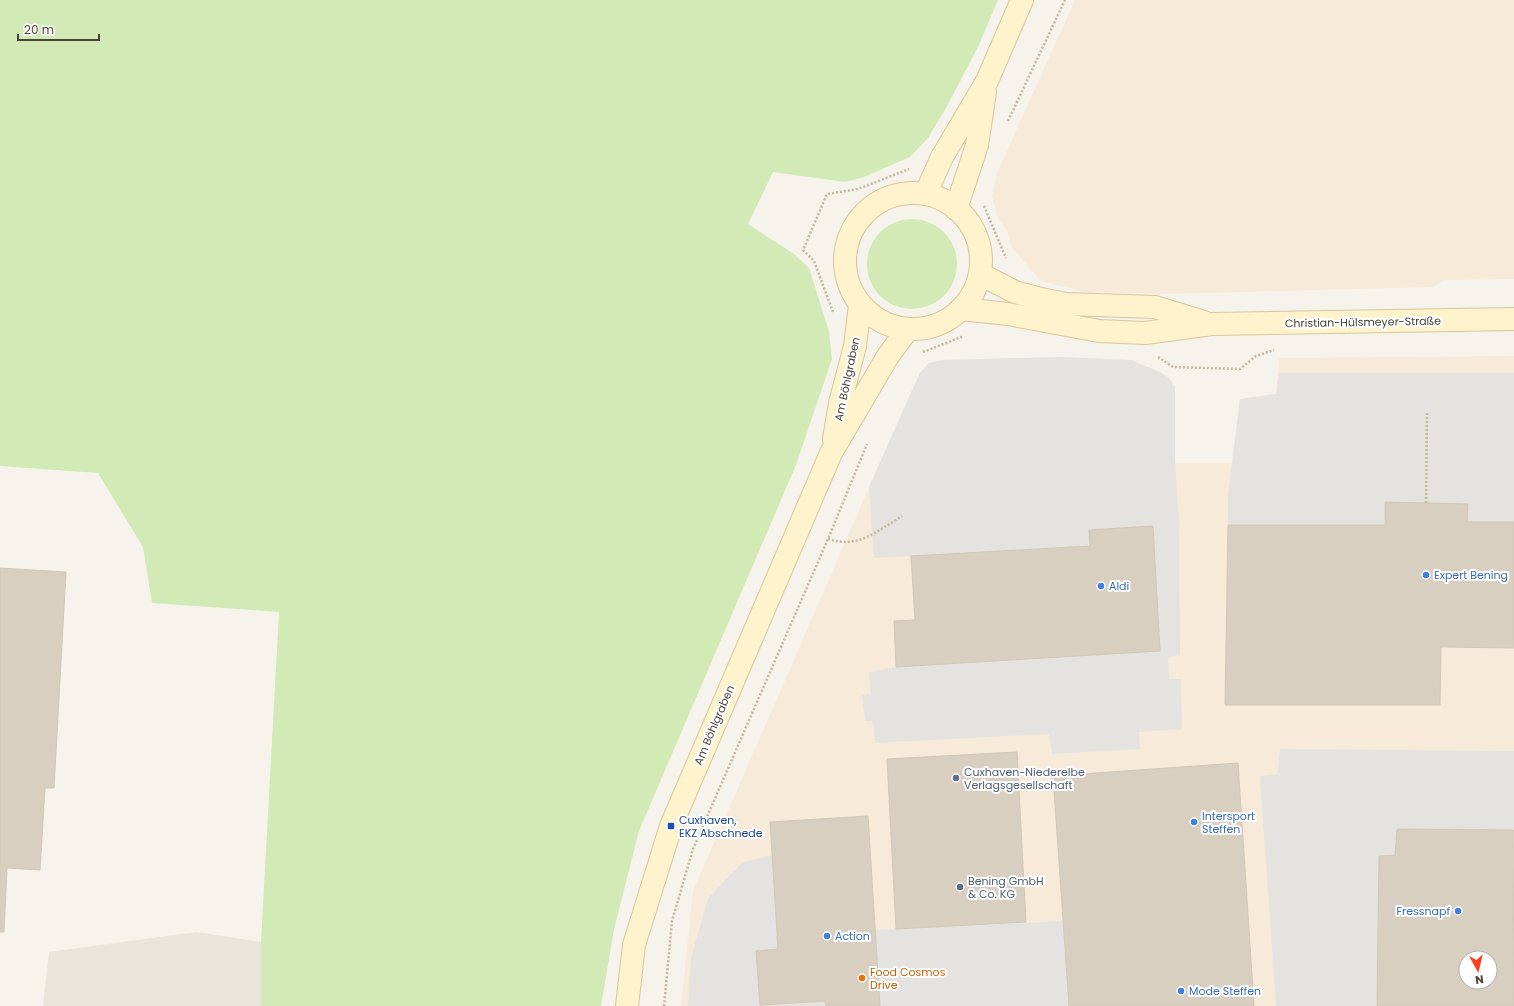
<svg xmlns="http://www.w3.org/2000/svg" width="1514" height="1006" font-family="Poppins,sans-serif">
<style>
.residential{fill:#eae5da}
.commercial{fill:#f7ead8;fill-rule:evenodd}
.green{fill:#d2eab5}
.parking{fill:#e5e3e0}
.building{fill:#d8cfc1;stroke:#d3c7b4;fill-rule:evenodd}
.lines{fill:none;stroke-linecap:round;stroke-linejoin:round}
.secondary-casing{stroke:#d6c79b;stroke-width:24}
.path{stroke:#c4b79f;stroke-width:2.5;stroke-dasharray:2 2;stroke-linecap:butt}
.secondary{stroke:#fff3cd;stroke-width:22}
.shop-dot{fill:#3f7fe0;stroke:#fff;stroke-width:1.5}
.service-dot{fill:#5c6f8a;stroke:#fff;stroke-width:1.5}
.transit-dot{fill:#1a4fb4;stroke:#fff;stroke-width:1.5}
.food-dot{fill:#e8710a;stroke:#fff;stroke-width:1.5}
.labels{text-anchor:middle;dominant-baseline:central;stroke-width:4;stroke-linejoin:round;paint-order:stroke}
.street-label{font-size:11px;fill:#4b4439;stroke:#fff}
.shop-label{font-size:11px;fill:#366cbe;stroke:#fff;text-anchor:start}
.service-label{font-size:11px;fill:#4e5e75;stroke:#fff;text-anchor:start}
.transit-label{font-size:11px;fill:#164399;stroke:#fff;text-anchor:start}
.food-label{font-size:11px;fill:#c56008;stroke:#fff;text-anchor:start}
</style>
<rect width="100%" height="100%" fill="#f6f3ec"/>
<path class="residential" d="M196,932l65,10v64h-218l6,-54z"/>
<g class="commercial">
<path d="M1075,0h439v279l-69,1 -12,7 -267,7 -81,-2 -44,-11 -29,-33 -5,-17 -9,-13 -6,-22 5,-23z"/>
<path d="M1514,356v650h-833l12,-115 213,-488 14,-30 9,-10 13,-3 119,-3 70,3 29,12 9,6 6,9v76h57l8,-64 36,-5 3,-36zM1466,958h24v24h-24z"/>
</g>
<g class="green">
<path d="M0,0h998l-20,47 -32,61 -18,30 -18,19 -46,20 -19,5 -72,-10 -25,52 46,30 15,14 20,63 3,28 -36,106 -157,366 -25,98 -13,77h-340v-64l18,-330 -127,-9 -9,-56 -45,-74 -98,-7z"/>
<circle cx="912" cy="264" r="45"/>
</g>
<g class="parking">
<path d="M1061,357l70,3 29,12 9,6 6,9v76l4,61 1,131 -12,2 1,22h12l1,50 -43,3 1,17 -88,5 -3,-20 -174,9 -2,-22h-8l-3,-26 9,-1 -2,-22 27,-5 264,-16 -7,-125 -63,20 -216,12 -5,-71 51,-114 9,-10 13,-3z"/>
<path d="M1279,373h235v149h-47v-18l-82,-2v23h-157v-30l12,-96 36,-5z"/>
<path d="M1280,749l234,2v106l-1,-27 -116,-1 -2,26 -16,2 -2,149h-101l-16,-230 18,-2z"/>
<path d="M772,855l6,94 -22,2 4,54 65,-4 1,5h-138l3,-48 17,-60 34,-35z"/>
<path d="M1063,921l6,85h-189l-5,-76z"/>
</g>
<g class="building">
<path d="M1385,502l83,2 -1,18h47v126l-73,-1 -1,58h-215l3,-180h157z"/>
<path d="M1153,526l7,125 -264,16 -2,-46 21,-1 -4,-64 179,-10 -1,-16z"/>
<path d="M0,568l66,4 -12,216h-9l-5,82 -33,-2 -3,64h-4z"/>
<path d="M1017,752l9,170 -130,7 -9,-170z"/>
<path d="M1238,763l16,243h-185l-16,-230z"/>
<path d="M868,816l12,190h-54l-1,-5 -65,4 -4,-54 22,-2 -8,-127z"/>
<path d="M1397,829l116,1 1,176h-137l2,-150 16,-1zM1466,958h24v24h-24z"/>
</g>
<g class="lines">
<defs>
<g id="secondary">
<path d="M926,193l16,-36 45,-76 35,-81"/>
<circle cx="913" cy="261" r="68"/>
<path d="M956,209l21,-64 8,-53"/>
<path d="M980,274l35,18 26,7 25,5 89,3 49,15"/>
<path d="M961,309l47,5 91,17 46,2 67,-9 302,-5"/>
<path d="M834,439l6,-36 15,-57 5,-41"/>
<path d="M627,1006l7,-61 37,-119 160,-373 57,-97 20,-27"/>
</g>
</defs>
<use href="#secondary" class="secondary-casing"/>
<g class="path">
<path d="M1008,121l57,-121"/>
<path d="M984,206l22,52"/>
<path d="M833,312l-19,-51 -11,-11 24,-56 31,-5 51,-20"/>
<path d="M923,352l41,-16"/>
<path d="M1158,357l15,10 67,2 16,-13 18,-6"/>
<path d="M1426,503l1,-91"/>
<path d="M828,539c31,10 49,-8 74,-23"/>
<path d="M664,1006l8,-85 21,-72 135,-310 39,-95"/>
</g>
<use href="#secondary" class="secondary"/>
</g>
<g class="shop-dot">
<circle cx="1426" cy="575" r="4"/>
<circle cx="1101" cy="586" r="4"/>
<circle cx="1194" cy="822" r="4"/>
<circle cx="1458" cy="911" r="4"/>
<circle cx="827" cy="936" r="4"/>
<circle cx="1181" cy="991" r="4"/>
</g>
<g class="service-dot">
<circle cx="956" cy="778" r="4"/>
<circle cx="960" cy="887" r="4"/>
</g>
<rect class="transit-dot" x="667" y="822" width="8" height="8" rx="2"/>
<circle class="food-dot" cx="862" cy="978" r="4"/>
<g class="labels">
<g class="street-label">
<text transform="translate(1363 322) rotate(-1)">Christian-Hülsmeyer-Straße</text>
<text transform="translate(847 379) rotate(-78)">Am Böhlgraben</text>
<text transform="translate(714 725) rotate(-67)">Am Böhlgraben</text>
</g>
<g class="shop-label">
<text x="1434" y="575">Expert Bening</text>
<text x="1109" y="586">Aldi</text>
<text x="1202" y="816">Intersport<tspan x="1202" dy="13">Steffen</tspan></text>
<text x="1450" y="911" text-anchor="end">Fressnapf</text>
<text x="835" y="936">Action</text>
<text x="1189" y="991">Mode Steffen</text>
</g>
<g class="service-label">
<text x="964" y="772">Cuxhaven-Niederelbe<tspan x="964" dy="13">Verlagsgesellschaft</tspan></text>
<text x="968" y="881">Bening GmbH<tspan x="968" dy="13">&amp; Co. KG</tspan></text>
</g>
<g class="transit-label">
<text x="679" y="820">Cuxhaven,<tspan x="679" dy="13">EKZ Abschnede</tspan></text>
</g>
<g class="food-label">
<text x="870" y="972">Food Cosmos<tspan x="870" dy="13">Drive</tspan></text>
</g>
</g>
<g transform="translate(1478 970) rotate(172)"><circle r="19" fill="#ffffff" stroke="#b7b4b0"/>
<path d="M0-3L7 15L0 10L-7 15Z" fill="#fc3f1d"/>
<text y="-6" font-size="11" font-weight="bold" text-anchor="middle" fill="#4b4439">N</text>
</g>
<path d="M18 34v6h81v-6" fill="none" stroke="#4b4439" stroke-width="2"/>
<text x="24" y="34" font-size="12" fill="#4b4439" stroke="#ffffff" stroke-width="3" paint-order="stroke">20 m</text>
</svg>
